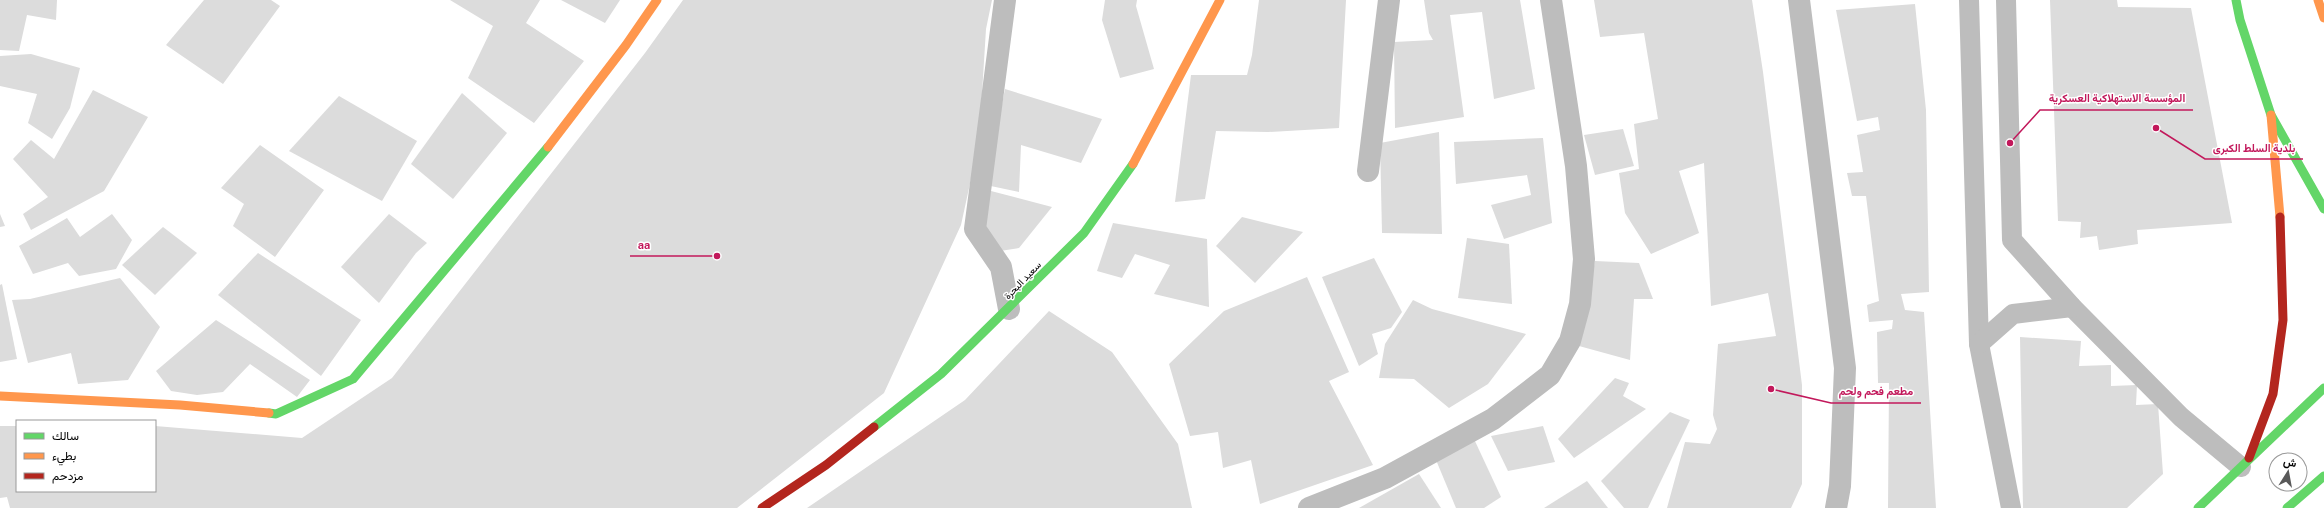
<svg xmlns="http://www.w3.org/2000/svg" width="2324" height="508" font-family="'Public Sans',Vazirmatn,sans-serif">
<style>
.building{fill:#dcdcdc}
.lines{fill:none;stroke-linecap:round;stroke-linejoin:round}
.lane{stroke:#bdbdbd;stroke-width:20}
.street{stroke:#bdbdbd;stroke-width:22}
.fast{stroke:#63d668;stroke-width:9}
.slow{stroke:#ff974d;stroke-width:9}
.jam{stroke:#b3261e;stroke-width:9}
.labels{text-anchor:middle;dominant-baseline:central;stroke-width:3;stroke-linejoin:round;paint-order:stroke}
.street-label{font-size:10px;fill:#000;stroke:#fff}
.leader{fill:none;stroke:#c2185b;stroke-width:1.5}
.callout-dot{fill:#c2185b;stroke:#fff;stroke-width:1.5}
.callout-label{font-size:11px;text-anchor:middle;font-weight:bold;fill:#c2185b;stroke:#fff;stroke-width:3;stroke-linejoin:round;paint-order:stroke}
</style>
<rect width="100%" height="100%" fill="#fff"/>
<g class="building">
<path d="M0,0h57l-1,20 -29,-5 -8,36 -19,-1z"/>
<path d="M204,0h67l9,6 -57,78 -57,-39z"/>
<path d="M450,0h90l-14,23 58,38 -50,62 -66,-45 25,-52z"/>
<path d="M561,0h59l-15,23z"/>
<path d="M683,0h309l-6,29 -7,113 -18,83 -77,168 -147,115h-727l-3,-11 -7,1v-72h17v65h138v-65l147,12 90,-60 253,-325z"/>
<path d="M1105,0h32l-1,6 18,63 -34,9 -18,-58z"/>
<path d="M1259,0h87l-7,128 -71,4 -52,-1 -11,68 -30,3 16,-127h56l5,-20z"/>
<path d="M1424,0h96l15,89 -41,10 -12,-87 -32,3 14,102 -69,11 -1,-86 39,-2 -4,-7z"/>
<path d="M1594,0h158l11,72 39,313v99l-11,24h-124l18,-66 25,2 7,-15 -4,-14 5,-71 58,-8 -8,-43 -57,13 -7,-143 -25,8 20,62 -48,21 -26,-41 -6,-40 20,-4 -5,-45 24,-5 -14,-86 -44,4z"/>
<path d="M2050,0h67l1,7 73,1 41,215 -95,7 1,14 -39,6 -2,-14 -17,2 1,-16 -23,-1z"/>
<path d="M1915,4l11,106 3,182 -28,2 4,16 19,2 12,196h-48l1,-125h-11l-1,-51 15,-3 1,-9 -24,2 -2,-17 12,-4 -13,-105h-14l-5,-23 16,-1 -6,-37 23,-5 -2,-13 -21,4 -21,-111z"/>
<path d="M31,54l49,14 -10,40 -18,31 -24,-16 9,-29 -37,-8v-30z"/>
<path d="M1005,89l97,30 -21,44 -60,-18 -2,47 -33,-7z"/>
<path d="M93,90l55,27 -44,74 -73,39 -8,-16 25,-17 -35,-38 18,-19 23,19z"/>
<path d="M462,93l45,40 -54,66 -42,-35z"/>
<path d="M339,96l78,45 -35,60 -93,-50z"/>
<path d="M1623,129l11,37 -39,9 -11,-40z"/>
<path d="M1439,132l3,102 -60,-1 -2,-90z"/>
<path d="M1543,138l9,85 -48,16 -13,-34 40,-10 -4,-20 -71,9 -2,-42z"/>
<path d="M260,145l64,45 -49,67 -42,-31 11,-22 -23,-16z"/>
<path d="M991,191l61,16 -33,41 -19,3 -21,-21z"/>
<path d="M0,214l5,12 -5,1z"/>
<path d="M112,214l20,26 -16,29 -37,7 -11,-13 -35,11 -14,-28 48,-28 13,19z"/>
<path d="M389,214l38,29 -11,10 -37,50 -38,-36z"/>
<path d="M1242,217l61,15 -48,51 -39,-37z"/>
<path d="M1113,223l94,16 2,68 -55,-13 16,-29 -35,-11 -13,24 -25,-7z"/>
<path d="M163,227l34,26 -42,42 -33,-30z"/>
<path d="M1467,238l42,6 3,60 -54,-6z"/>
<path d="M258,253l103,67 -40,56 -103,-81z"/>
<path d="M1374,258l28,54 -11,16 -19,6 6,20 -19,12 -37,-89z"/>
<path d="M1595,261l44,2 14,36h-19l-4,61 -51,-14z"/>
<path d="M1307,277l42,95 -20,9 44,84 -113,39 -9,-44 -28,8 -5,-36 -28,4 -21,-72 55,-53z"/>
<path d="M120,278l40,49 -32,53 -50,4 -7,-31 -43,10 -16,-63 18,-1z"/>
<path d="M2,284l15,75 -17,3v-77z"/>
<path d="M1413,300l19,9 94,25 -38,50 -39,24 -35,-29 -35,-1 6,-34z"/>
<path d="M1049,311l63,41 66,92 14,64h-385l158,-108z"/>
<path d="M216,320l94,60 -13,17 -47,-33 -27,28 -26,3 -26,-4 -15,-20z"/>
<path d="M2020,337l61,4 -2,25 32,-1v21l26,-1 -1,20 22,-1 5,70 -36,34h-104z"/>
<path d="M1615,378l14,5 -6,13 23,13 -72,49 -16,-19z"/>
<path d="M1670,412l20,8 -42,88h-24l-23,-27z"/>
<path d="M1543,426l12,36 -47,9 -17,-35z"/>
<path d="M1474,439l27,58 -17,11h-28l-20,-48z"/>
<path d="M1419,474l22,34h-82z"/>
<path d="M1587,481l21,27h-64z"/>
</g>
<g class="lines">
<g class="lane">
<path d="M1969,0l10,344 32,164"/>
<path d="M2006,0l6,240 60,67 109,110 60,50"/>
<path d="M1979,344l34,-30 59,-7"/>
</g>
<g class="street">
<path d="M1005,0l-30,229 26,38 8,42"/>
<path d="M1799,0l46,368 -5,118 -4,22"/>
<path d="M1368,171l21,-171"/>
<path d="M1309,508l76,-30 108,-59 57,-44 20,-34 10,-37 4,-45 -8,-93 -25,-166"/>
</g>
<g class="fast">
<path d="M2236,0l4,20 31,95 53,94"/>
<path d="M269,413l7,1 77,-35 195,-232"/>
<path d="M874,427l67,-53 143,-141 49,-69"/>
<path d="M2198,508l126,-120"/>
<path d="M2287,508l37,-32"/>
</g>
<g class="slow">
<path d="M2318,0l6,18"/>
<path d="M2271,115l9,102"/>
<path d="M548,147l78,-102 31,-45"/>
<path d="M1133,164l87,-164"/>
<path d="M0,396l180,9 89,8"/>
</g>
<g class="jam">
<path d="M2249,458l24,-64 10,-74 -3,-103"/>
<path d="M762,508l64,-43 48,-38"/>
</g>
</g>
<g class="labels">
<g class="street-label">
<text transform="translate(1022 280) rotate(-46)">سعيد البحرة</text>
</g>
</g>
<path class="leader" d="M2010 143L2040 110H2193M2156 128L2205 159H2303M717 256L658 256H630M1771 389L1831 403H1921"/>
<g class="callout-dot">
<circle cx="2010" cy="143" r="4"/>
<circle cx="2156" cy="128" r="4"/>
<circle cx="717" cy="256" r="4"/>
<circle cx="1771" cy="389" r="4"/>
</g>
<g class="callout-label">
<text x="2117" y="102">المؤسسة الاستهلاكية العسكرية</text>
<text x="2254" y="152">بلدية السلط الكبرى</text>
<text x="644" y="249">aa</text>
<text x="1876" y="395">مطعم فحم ولحم</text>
</g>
<rect x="16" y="420" width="140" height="72" fill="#ffffff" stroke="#999999"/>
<rect x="24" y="433" width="20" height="6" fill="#63d668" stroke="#999999"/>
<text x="52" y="440" font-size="12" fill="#000000">سالك</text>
<rect x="24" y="453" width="20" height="6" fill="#ff974d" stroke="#999999"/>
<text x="52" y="460" font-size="12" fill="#000000">بطيء</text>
<rect x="24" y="473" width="20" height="6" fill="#b3261e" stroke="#999999"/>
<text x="52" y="480" font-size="12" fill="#000000">مزدحم</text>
<g transform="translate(2288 472) rotate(11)"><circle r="19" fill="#ffffff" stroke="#999999"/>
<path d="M0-3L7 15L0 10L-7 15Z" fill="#595959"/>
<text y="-6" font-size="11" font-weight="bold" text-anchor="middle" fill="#000000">ش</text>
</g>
</svg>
